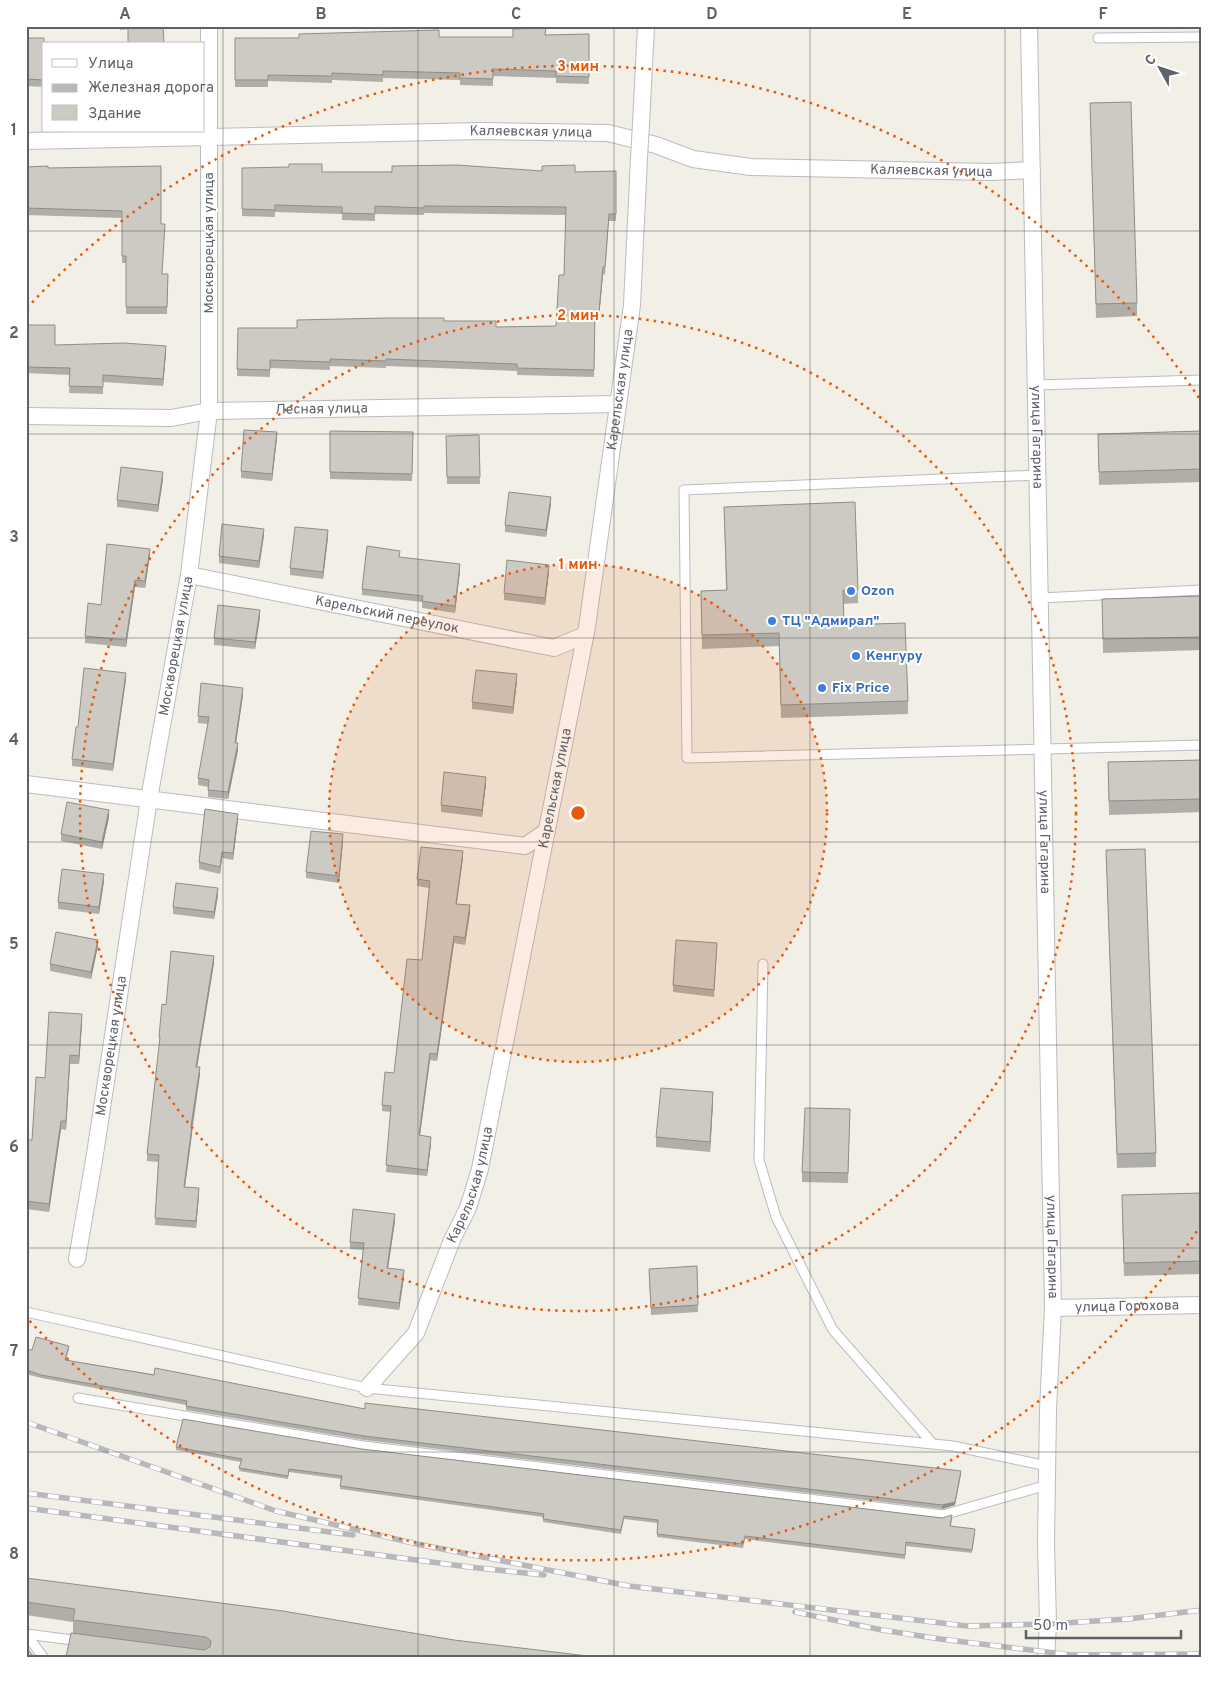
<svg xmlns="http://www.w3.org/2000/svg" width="1228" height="1683" font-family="Overpass,sans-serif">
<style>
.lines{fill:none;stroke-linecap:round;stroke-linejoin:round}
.service-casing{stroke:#b9bcc1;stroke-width:11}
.minor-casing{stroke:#b9bcc1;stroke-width:18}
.service{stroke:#fff;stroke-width:9}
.minor{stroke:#fff;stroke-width:16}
.rail-casing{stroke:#b7b8b9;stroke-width:5.5}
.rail{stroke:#fff;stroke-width:4;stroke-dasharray:11;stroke-linecap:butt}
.minor-bridge-casing{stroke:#b9bcc1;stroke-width:18;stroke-linecap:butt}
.minor-bridge{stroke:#fff;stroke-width:16}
.wall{fill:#afaea8}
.shaded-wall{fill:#8f8d88}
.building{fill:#cccac3;stroke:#8f8d88}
.grid{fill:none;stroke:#5e6268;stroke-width:1;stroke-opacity:0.55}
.ring{fill:none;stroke:#e8590c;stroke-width:2.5;stroke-dasharray:2.5 5}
.shop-dot{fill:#3f7fe0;stroke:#fff;stroke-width:2}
.labels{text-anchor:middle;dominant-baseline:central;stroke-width:4;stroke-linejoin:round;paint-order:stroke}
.street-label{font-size:14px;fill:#5e6268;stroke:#fff}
.shop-label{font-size:14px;font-weight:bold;fill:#366cbe;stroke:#fff;text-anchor:start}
.centre{fill:#e8590c;stroke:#fff;stroke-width:2.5}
.ring-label{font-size:15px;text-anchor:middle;font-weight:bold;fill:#e8590c;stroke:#fff;stroke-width:4;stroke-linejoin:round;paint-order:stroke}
.neatline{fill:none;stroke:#5e6268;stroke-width:2}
.grid-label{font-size:16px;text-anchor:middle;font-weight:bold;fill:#5e6268}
</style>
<rect width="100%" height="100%" fill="#f1efe6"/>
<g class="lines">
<defs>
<g id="service">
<path d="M1098,38l104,-1"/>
<path d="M1036,385l166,-5"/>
<path d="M1037,475l-353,15 3,268 515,-13"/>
<path d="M1040,598l162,-8"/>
<path d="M763,964l-4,196 17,57 57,113 100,114"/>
<path d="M26,1312l341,76 586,58 94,20"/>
<path d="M78,1398l285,48 580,69 104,-30"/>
<path d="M26,1634l55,7"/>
<path d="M26,1634l17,23"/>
</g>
<g id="minor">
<path id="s1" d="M1029,26l24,1282 -5,102 -2,133 2,81 -2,33"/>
<path d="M641,124l5,-98"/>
<path id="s2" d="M26,141l455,-10 127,2 48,12 37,14 58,8 240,5 41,-2"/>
<path id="s3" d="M26,416l145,2 38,-7 409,-7"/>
<path id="s4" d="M189,575l365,73 31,-13"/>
<path d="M26,784l499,62 22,-15"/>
<path id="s5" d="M77,1259l18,-105 54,-355 40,-224 20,-164v-385"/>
<path id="s6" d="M1053,1308l149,-3"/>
<path id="s7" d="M367,1388l49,-55 36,-93 16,-32 12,-39 107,-542 45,-322 7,-147"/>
</g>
</defs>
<use href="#service" class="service-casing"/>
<use href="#minor" class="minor-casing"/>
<use href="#service" class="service"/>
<use href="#minor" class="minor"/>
<defs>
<g id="rail">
<path d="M26,1422l250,89 141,33 212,42 338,40 81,-2 80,-5 74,-9"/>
<path d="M26,1493l327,42"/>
<path d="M26,1508l443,59 75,8"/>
<path d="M795,1612l87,18 58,9 132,16 130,-1"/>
</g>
</defs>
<use href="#rail" class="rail-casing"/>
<use href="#rail" class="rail"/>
<defs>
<path id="minor-bridge" d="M639,158l2,-34"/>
</defs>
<use href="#minor-bridge" class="minor-bridge-casing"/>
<use href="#minor-bridge" class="minor-bridge"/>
</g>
<g class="wall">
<path d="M120,26h43l-43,4z"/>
<path d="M589,34v50l-33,-1v-5l-63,-2v10l-33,-1v-5l-77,-2v4l-51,-2v3l-64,-2v6h-33v-49l278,-1 32,-2z"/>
<path d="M26,38l18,6v43l-18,-1z"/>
<path d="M1090,103l47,200v13l-41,2z"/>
<path d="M26,167l22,1 113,56 1,50h6l-1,40h-41v-51h-4v-45l-96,-3z"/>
<path d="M242,168l80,4 220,-1 33,1 41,-1v50h-7l-4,54 -2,-1 -4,44h-4l-1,59 -77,-2v-4l-131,-5v2l-56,-2v4l-60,-2v9l-33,-1 1,-48h59l147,-7 52,6 60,-1 8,-51 2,-60 -142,-2v2l-49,-1v7l-33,-1v-6l-67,-2v5l-33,-1z"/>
<path d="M26,325l29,20 111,8 -3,33 -60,-4v12l-34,-1 1,-18 -44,-2z"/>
<path d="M330,431l83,1 -1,49 -82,-2z"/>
<path d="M1202,431v51l-103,3 -1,-51z"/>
<path d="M479,435l1,49h-33l-1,-48z"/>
<path d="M277,438l-5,43 -31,-3v-7z"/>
<path d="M163,479l-5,33 -41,-5v-7z"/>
<path d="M551,504l-5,33 -41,-5v-7z"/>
<path d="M724,507l134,83v13l-15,1 1,21 64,76v13l-127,4 -2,-72 -77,3 -1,-58 25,-1z"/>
<path d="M264,535l-5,33 -40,-5v-7z"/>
<path d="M328,537l-5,42 -33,-4v-7z"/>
<path d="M150,555l-5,33 -10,-1 -9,60 -41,-4v-7z"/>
<path d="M400,557l60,14 -5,42 -33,-5v-6l-60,-7v-6z"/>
<path d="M549,572l-4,33 -41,-5v-7z"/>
<path d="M1202,596v54l-99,3 -1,-54z"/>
<path d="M260,617l-5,32 -41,-4v-7z"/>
<path d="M126,679l-13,92 -41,-5v-7l6,-32z"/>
<path d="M517,681l-4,33 -41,-5v-7z"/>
<path d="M243,695l-7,48 2,7 -10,49 -20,-2v-10l-10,-2v-7l10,-54 -10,-1v-7z"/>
<path d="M1202,760v52l-93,3 -1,-53z"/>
<path d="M486,784l-4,33 -41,-5v-7z"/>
<path d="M109,817l-7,32 -41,-8v-7z"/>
<path d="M238,820l-5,40 -11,-2 -2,16 -21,-5v-7z"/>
<path d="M343,841l-4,42 -33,-5v-6z"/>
<path d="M1106,850l50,303v14l-39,1z"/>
<path d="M463,858l-7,46 14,8 -5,33 -11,-2 -17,118 -7,-1 -10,76 11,8 -4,32 -41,-4 5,-60 -9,-1v-6l12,-32 28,-113 7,-72 -12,-2v-7z"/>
<path d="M104,881l-5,33 -41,-5v-7z"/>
<path d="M218,895l-4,24 -41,-5v-7z"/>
<path d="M98,946l-7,33 -41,-8v-7z"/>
<path d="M717,949l-3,48 -41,-5v-7z"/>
<path d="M214,963l-17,104 3,7 -15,113 14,8 -3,33 -41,-3 3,-63 -11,-1v-7l13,-110 -1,-7 7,-32z"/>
<path d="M82,1023l-3,41h-9l-4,66 -5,-1 -12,83 -23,-3v-69h6l13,-62z"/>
<path d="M713,1103l-3,49 -54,-5v-10z"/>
<path d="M850,1109l-2,74 -46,-1v-10z"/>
<path d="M1202,1193v81l-78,2 -2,-68z"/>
<path d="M395,1221l-7,47 16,9 -5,33 -41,-5 5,-55 -13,-1v-7z"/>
<path d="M649,1276l49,29v7l-47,3z"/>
<path d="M26,1349l6,1 37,-1 -3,11 299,49 596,66 -6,30 -13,4 -578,-69 -178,-30v-5l-145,-27 -15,-4z"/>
<path d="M176,1447l186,2 590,70 -1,7 24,6 -3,21 -66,-7 -1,13 -160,-20 -2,9 -86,-11v-14l-33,-4 -3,15 -78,-12v-5l-203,-28 1,-10 -52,-7 -1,7 -49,-8 2,-9 -65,-12z"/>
<path d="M26,1578l428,62 -388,17 7,-24v-11l-47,-7z"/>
</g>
<g class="shaded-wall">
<path d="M603,267v7l-4,44v-7z"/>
<path d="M166,346v7l-3,33v-7z"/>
<path d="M277,432v6l-5,43v-7z"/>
<path d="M163,472v7l-5,33v-7z"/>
<path d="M551,497v7l-5,33v-7z"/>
<path d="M264,529v6l-5,33v-7z"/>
<path d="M328,530v7l-5,42v-7z"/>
<path d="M150,549v6l-5,33v-7z"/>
<path d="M460,564v7l-5,42v-7z"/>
<path d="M549,565v7l-4,33v-7z"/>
<path d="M135,580v7l-9,60v-7z"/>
<path d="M260,610v7l-5,32v-7z"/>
<path d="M126,673v6l-13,92v-7z"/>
<path d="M517,674v7l-4,33v-7z"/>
<path d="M243,688v7l-8,55v-7z"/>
<path d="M238,743v7l-10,49v-7z"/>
<path d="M486,777v7l-4,33v-7z"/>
<path d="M109,810v7l-7,32v-7z"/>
<path d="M238,814v6l-5,40v-7z"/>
<path d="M343,834v7l-4,42v-7z"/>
<path d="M463,851v7l-7,52v-6z"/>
<path d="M222,852v6l-2,16v-7z"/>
<path d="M104,874v7l-5,33v-7z"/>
<path d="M218,888v7l-4,24v-7z"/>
<path d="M470,905v7l-5,33v-7z"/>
<path d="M454,936v7l-17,118v-7z"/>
<path d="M98,940v6l-7,33v-7z"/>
<path d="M214,956v7l-18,111v-7z"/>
<path d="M82,1014v9l-3,41v-8z"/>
<path d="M430,1053v7l-11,82v-7z"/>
<path d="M70,1055v9l-4,66v-9z"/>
<path d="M200,1067v7l-9,59v-7z"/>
<path d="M713,1092v11l-3,49v-10z"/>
<path d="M61,1121v8l-12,83v-8z"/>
<path d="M192,1126v7l-8,61v-7z"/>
<path d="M431,1137v7l-4,32v-6z"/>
<path d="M199,1188v7l-3,33v-7z"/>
<path d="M395,1214v7l-8,54v-7z"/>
<path d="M404,1270v7l-5,33v-7z"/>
<path d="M961,1471l-6,34 -13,4v-4z"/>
</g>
<g class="building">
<path d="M128,26h35l1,18h-36z"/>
<path d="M546,28l-1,7 44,-1v43l-33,-1v-5l-63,-2v10l-33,-1v-5l-77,-2v4l-51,-2v3l-64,-1v5h-33v-42h64v-4l140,-4v7h74v-8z"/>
<path d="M26,38h18v42l-18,-1z"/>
<path d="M1131,102l6,201 -41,1 -6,-201z"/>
<path d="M289,164h33v8h70v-6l65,-1 85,6v-5l33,-1v7l41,-1v43h-7l-4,53h-2l-4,44 -4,-1 -1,60 -77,-2v-4l-131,-5v2l-56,-2v3l-60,-2v10l-33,-1 1,-41h59v-8l89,-2h58v3h52v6l60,-1 3,-51h5l2,-68 -142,-1v2l-49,-2v8l-33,-1v-6l-67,-2v5l-33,-1v-41l47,-1z"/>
<path d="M48,166v2l113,-2v58h4l-3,50h6l-1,33h-41v-51h-4v-45l-96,-3v-41z"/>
<path d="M26,325h29v20l69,-2 42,3 -3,33 -60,-4v12l-34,-1 1,-18 -44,-1z"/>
<path d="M244,430l33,2 -5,42 -31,-3z"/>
<path d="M330,431l83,1 -1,42 -82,-2z"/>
<path d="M1202,431v38l-103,3 -1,-38z"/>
<path d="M479,435l1,42h-33l-1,-41z"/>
<path d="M121,467l42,5 -5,33 -41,-5z"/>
<path d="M509,492l42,5 -5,33 -41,-5z"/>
<path d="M855,502l3,88h-15l1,35 61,-2 3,78 -127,4 -2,-72 -77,2 -1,-44 26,-1 -3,-83z"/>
<path d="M222,524l42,5 -5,32 -40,-5z"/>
<path d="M295,527l33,3 -5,42 -33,-4z"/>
<path d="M107,544l43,5 -5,32 -10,-1 -9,60 -41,-4 3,-33 13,2z"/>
<path d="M367,546l33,5 -1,6 61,7 -5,42 -33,-5 1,-5 -61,-7z"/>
<path d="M507,560l42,5 -4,33 -41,-5z"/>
<path d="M1202,596v41l-99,2 -1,-40z"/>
<path d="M218,605l42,5 -5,32 -41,-4z"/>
<path d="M84,668l42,5 -13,91 -41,-5 4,-32h2z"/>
<path d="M476,670l41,4 -4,33 -41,-5z"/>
<path d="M201,683l42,5 -8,55h3l-10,49 -20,-2 1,-10 -11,-2 11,-61 -11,-1z"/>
<path d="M1202,760v39l-93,2 -1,-39z"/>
<path d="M444,772l42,5 -4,33 -41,-5z"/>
<path d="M67,802l42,8 -7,32 -41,-8z"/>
<path d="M205,809l33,5 -5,39 -11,-1 -2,15 -21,-5z"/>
<path d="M311,831l32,3 -4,42 -33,-4z"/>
<path d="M421,847l42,4 -7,53 14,1 -5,33 -11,-2 -17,118 -7,-1 -11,82 12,2 -4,33 -41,-5 5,-59 -9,-1 3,-33 9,1 13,-114 15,1 8,-79 -13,-2z"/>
<path d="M1145,849l11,304 -39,1 -11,-304z"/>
<path d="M62,869l42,5 -5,33 -41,-5z"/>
<path d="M176,883l42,5 -4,24 -41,-5z"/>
<path d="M56,932l42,8 -7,32 -41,-8z"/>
<path d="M676,940l41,3 -3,47 -41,-5z"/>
<path d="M171,951l43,5 -18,111h4l-9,59h1l-8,61 15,1 -3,33 -41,-3 4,-63 -12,-1 13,-117h-1l3,-33 4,1z"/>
<path d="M49,1012l33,2 -3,42 -9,-1 -4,66h-5l-12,83 -23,-3v-61h6l4,-63 9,1z"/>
<path d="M661,1088l52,4 -3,50 -54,-5z"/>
<path d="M805,1108l45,1 -2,64 -46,-1z"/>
<path d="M1202,1193v68l-78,2 -2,-68z"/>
<path d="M353,1209l42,5 -8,54 17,2 -5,33 -41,-5 6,-55 -14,-1z"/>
<path d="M697,1266l1,39 -47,3 -2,-39z"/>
<path d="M36,1337l33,9 -4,14 89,15 1,-7 210,41v-6l596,68 -6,31 -13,3 -578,-69 -178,-30 1,-5 -146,-26 -15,-5v-21l6,1z"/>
<path d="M183,1419l179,30 580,69 10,-3 -2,11 25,3 -3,21 -66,-8 -1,13 -160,-19 -2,8 -86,-10 1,-14 -34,-4 -3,14 -78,-11 1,-5 -204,-28 2,-10 -53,-7 -1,7 -49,-8 3,-9 -66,-12z"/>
<path d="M26,1578l257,33 171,29 142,17h-530l5,-24 133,17 6,-3 1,-6 -5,-4 -133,-17 2,-11 -49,-7z"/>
<path d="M26,1647l8,10h-8z"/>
</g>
<path class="grid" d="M223,26v1631M418,26v1631M614,26v1631M810,26v1631M1005,26v1631M26,231h1176M26,434h1176M26,638h1176M26,842h1176M26,1045h1176M26,1248h1176M26,1452h1176"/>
<circle cx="578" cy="813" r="249" fill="#e8590c" fill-opacity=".12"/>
<g class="ring">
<circle cx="578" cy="813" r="249"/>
<circle cx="578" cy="813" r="498"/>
<path d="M1201 1225A747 747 0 0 1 27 1318M27 308A747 747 0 0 1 1201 401"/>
</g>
<g class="shop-dot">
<circle cx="851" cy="591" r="5"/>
<circle cx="772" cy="621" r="5"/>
<circle cx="856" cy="656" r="5"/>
<circle cx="822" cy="688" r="5"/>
</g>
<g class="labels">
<g class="street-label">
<text stroke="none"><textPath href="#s2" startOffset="505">Каляевская улица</textPath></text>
<text stroke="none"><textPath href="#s2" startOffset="910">Каляевская улица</textPath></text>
<text transform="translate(209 243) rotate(-90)">Москворецкая улица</text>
<text stroke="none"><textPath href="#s7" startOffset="1042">Карельская улица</textPath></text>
<text stroke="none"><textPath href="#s3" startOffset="296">Лесная улица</textPath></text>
<text stroke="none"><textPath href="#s1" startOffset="411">улица Гагарина</textPath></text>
<text stroke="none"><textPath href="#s4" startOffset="202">Карельский переулок</textPath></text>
<text stroke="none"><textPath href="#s5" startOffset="621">Москворецкая улица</textPath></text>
<text stroke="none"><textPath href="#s7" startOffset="638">Карельская улица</textPath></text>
<text stroke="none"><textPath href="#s1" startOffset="816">улица Гагарина</textPath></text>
<text stroke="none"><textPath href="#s5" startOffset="216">Москворецкая улица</textPath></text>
<text stroke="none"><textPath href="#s7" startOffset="232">Карельская улица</textPath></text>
<text stroke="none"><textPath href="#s1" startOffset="1221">улица Гагарина</textPath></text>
<text stroke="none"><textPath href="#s6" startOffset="74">улица Горохова</textPath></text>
</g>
<g class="shop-label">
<text x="861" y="591">Ozon</text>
<text x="782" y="621">ТЦ "Адмирал"</text>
<text x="866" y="656">Кенгуру</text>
<text x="832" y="688">Fix Price</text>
</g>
</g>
<circle cx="578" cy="813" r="8" class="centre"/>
<g class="ring-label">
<text x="578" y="71">3 мин</text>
<text x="578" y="320">2 мин</text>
<text x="578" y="569">1 мин</text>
</g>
<rect width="1228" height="1683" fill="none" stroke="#ffffff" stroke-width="55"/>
<rect x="42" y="42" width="162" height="90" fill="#ffffff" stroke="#bfc0c3"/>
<rect x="52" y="59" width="25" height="8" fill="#ffffff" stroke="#bfc0c3"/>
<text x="88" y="68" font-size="15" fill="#5e6268">Улица</text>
<rect x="52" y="84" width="25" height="8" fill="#b7b8b9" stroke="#bfc0c3"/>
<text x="88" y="92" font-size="15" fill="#5e6268">Железная дорога</text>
<rect x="52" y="105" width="25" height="15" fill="#cccac3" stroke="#bfc0c3"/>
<text x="88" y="118" font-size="15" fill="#5e6268">Здание</text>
<g transform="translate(1160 68) rotate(310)" stroke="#ffffff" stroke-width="4" paint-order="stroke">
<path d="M0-4L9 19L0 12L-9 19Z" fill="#5e6268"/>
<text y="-8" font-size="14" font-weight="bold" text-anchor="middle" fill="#5e6268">С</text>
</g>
<path d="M1026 1630v8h155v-8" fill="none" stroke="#5e6268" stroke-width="2.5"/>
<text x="1033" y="1630" font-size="15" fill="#5e6268" stroke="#ffffff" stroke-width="4" paint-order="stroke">50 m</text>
<rect x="28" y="28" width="1172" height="1628" class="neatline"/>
<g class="grid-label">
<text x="125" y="19">A</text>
<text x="321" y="19">B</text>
<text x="516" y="19">C</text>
<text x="712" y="19">D</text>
<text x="907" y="19">E</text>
<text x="1103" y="19">F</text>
<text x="14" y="135">1</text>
<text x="14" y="338">2</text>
<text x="14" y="542">3</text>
<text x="14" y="745">4</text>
<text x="14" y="949">5</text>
<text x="14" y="1152">6</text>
<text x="14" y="1356">7</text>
<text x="14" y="1559">8</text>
</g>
</svg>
